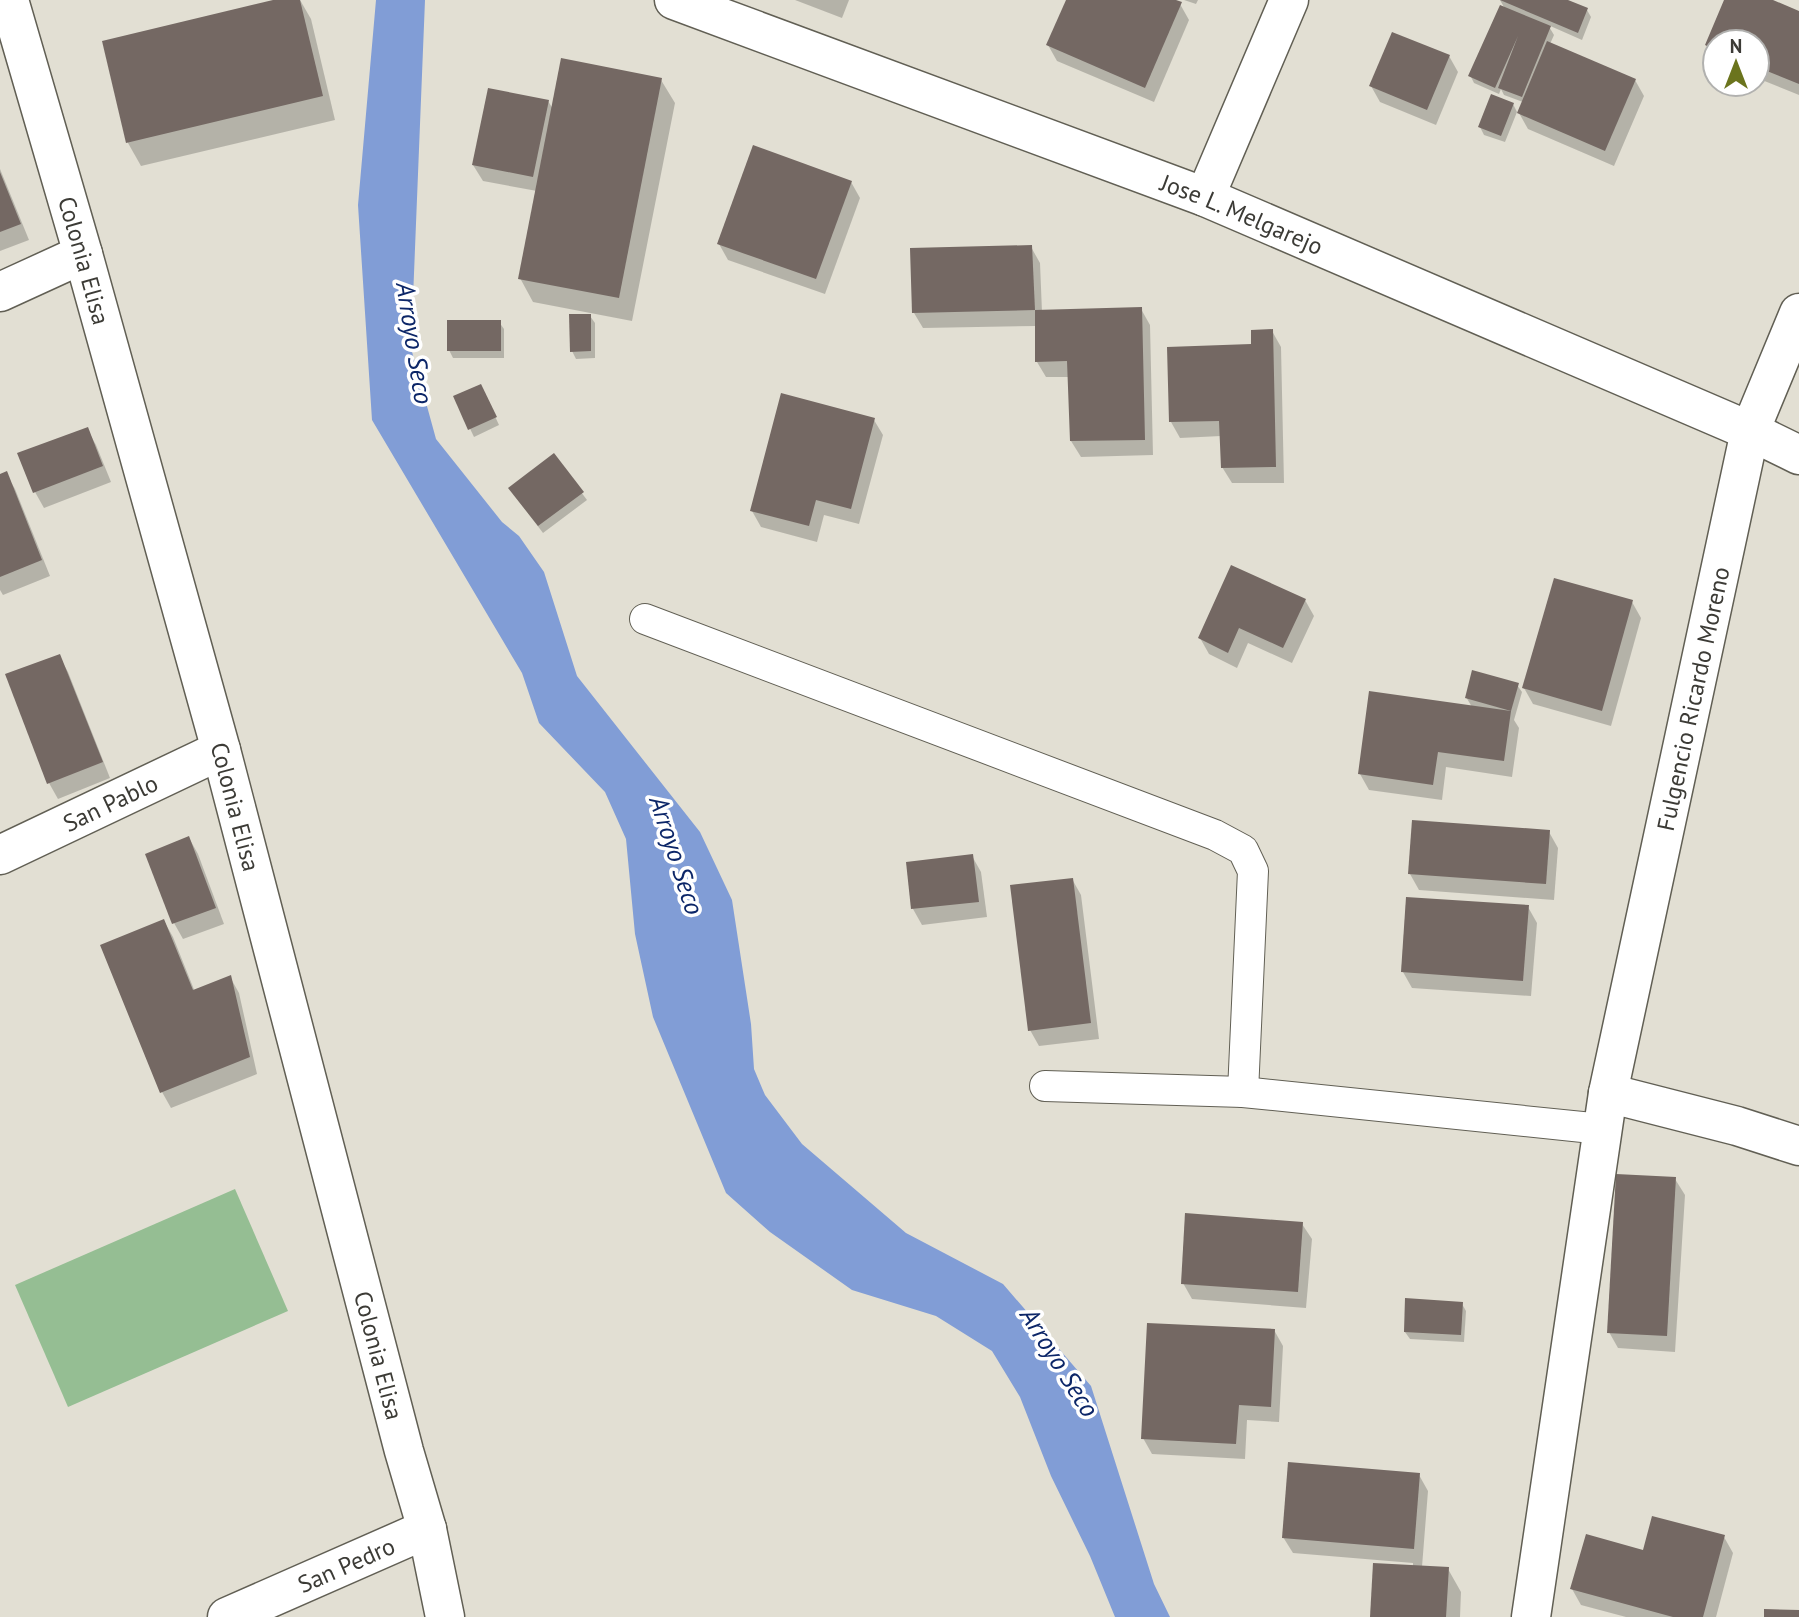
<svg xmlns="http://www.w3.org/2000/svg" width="1799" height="1617" font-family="'PT Sans',sans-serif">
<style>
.green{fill:#95be93}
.water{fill:#819dd6}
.shadow{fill:#0003}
.building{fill:#746863}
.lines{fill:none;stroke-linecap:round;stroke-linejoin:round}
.service-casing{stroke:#615f54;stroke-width:32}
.minor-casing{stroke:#615f54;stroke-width:41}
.tertiary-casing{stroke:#615f54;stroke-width:41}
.service{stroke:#fff;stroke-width:30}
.minor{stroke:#fff;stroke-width:38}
.tertiary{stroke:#fff;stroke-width:38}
.labels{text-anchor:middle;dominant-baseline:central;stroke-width:7;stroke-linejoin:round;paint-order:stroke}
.street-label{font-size:24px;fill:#3c3b36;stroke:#fff}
.water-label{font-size:26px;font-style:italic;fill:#0c2668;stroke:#fff}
</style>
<rect width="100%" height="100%" fill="#e2dfd3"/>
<path class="green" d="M235,1189l53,122 -220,96 -53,-122z"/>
<path class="water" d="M376,0h49l-14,348 25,91 66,83 17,14 25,36 33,104 123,156 32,68 19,124 3,45 11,26 37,49 104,89 97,51 88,102 63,198 16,33h-55l-25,-61 -39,-80 -31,-79 -28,-46 -56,-35 -84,-26 -82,-58 -44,-39 -73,-176 -18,-83 -9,-95 -21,-47 -66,-69 -17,-50 -150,-253 -14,-215z"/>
<g class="shadow">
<path d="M280,0h20l11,19 24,101 -194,46 -13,-23 -24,-101z"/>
<path d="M795,0h54l-7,18z"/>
<path d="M1068,0h104l8,4 9,16 -35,82 -97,-41 -9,-16z"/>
<path d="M1184,0h14l-2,4z"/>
<path d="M1500,0h63l24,10 4,7 -9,23 -34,-15 6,10 -4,9 85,36 9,16 -30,70 -86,-37 -9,-16 4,-11 -19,-7 -3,-6 -2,5 -25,-11 -4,-8 35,-66z"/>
<path d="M1726,0h43l30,13v82l-42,-17v-36h-42v18l-8,-15z"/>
<path d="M1449,56l9,16 -22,53 -56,-23 -9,-16z"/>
<path d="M661,80l14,23 -43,218 -99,-19 -13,-24 17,-87 -54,-10 -10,-16 75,-64 5,8z"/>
<path d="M1513,104l4,8 -12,30 -21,-7 -4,-8z"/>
<path d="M0,169l29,71 -29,11z"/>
<path d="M851,182l9,16 -35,96 -97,-34 -9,-16z"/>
<path d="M1031,247l9,16 2,49 99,-3 9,16 3,130 -72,2 -10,-16 -1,-64h-24l-9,-15 -1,-36 -113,2 -9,-15z"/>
<path d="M590,316l5,7v35l-19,1 -4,-8z"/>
<path d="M499,322l5,7v29h-51l-4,-8z"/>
<path d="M1272,331l9,16 3,136h-52l-10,-16 -1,-31 -41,2 -9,-16 82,-76z"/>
<path d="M484,393l15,32 -25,12 -19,-40z"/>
<path d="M874,420l9,15 -24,89 -35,-9 -7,27 -56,-15 -9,-16z"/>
<path d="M87,429l9,16 15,37 -67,26 -9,-16z"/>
<path d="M554,456l33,44 -44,33 -28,-37z"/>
<path d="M6,474l9,15 35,87 -47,19 -3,-5v-114z"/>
<path d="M1305,600l9,16 -22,47 -44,-20 -11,25 -28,-14 -9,-16z"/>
<path d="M1632,602l9,16 -30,108 -78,-22 -9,-16z"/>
<path d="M59,656l9,16 42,106 -52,21 -9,-16z"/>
<path d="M1517,685l5,7 -8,28 5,8 -7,49 -66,-10 -4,33 -73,-10 -9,-16 112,-67 -6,-10z"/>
<path d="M1549,832l9,16 -4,52 -135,-10 -9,-16z"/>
<path d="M189,838l9,16 26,70 -41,15 -9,-16z"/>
<path d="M972,856l9,16 6,45 -65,8 -9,-16 -6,-45z"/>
<path d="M1072,879l9,16 18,144 -60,7 -9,-16z"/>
<path d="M1528,907l9,16 -6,73 -119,-8 -9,-16z"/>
<path d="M164,921l9,16 22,55 35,-15 9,16 18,81 -86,34 -9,-16z"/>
<path d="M1675,1179l10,16 -10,157 -57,-4 -9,-16z"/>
<path d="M1302,1224l10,15 -6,69 -114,-9 -9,-16z"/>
<path d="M1462,1304l4,7 -2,31 -54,-3 -5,-7z"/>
<path d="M1274,1330l9,16 -4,76 -32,-2 -2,39 -93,-5 -9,-16z"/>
<path d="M1419,1475l9,16 -6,76 26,2 13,23 -1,25h-89l42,-50v-4l-120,-10 -10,-16z"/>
<path d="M1724,1537l9,16 -17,64h-90l-45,-12 -9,-16 72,-37z"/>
</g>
<g class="building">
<path d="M273,0h27l23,96 -197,47 -24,-102z"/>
<path d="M1066,0h110l6,2 -37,86 -99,-43z"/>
<path d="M1500,0h68l20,8 -10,25z"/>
<path d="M1724,0h49l26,11v73l-42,-17v-25h-42v8l-10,-5z"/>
<path d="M1500,5l51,21 -29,71 -24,-9 20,-52 -23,52 -27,-12z"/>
<path d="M1392,32l58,23 -23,55 -58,-24z"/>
<path d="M1547,41l89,38 -31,72 -88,-38z"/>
<path d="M561,58l101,20 -43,220 -101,-19z"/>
<path d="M488,88l61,12 -16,77 -61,-12z"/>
<path d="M1491,94l23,9 -13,33 -23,-9z"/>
<path d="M753,145l99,36 -36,98 -99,-35z"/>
<path d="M0,172l21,52 -21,8z"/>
<path d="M1032,245l3,65 -123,3 -2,-65z"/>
<path d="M1142,307l3,133 -75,1 -3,-80 -32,1v-52z"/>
<path d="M569,314h22v37l-21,1z"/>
<rect x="447" y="320" width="54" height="31"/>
<path d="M1273,329l3,138 -55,1 -2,-47 -50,1 -2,-75 84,-3v-14z"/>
<path d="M481,384l16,33 -29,13 -15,-34z"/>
<path d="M781,393l94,25 -24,91 -35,-9 -7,26 -59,-15z"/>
<path d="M88,427l15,39 -70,27 -16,-40z"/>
<path d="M554,453l30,39 -46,34 -30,-38z"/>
<path d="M7,471l35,89 -42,17v-103z"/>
<path d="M1231,565l75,34 -23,49 -44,-20 -11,25 -30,-15z"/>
<path d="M1554,578l79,22 -31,111 -80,-23z"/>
<path d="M60,654l43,108 -56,22 -42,-110z"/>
<path d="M1472,670l47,13 -8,28 -46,-13z"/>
<path d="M1369,691l142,20 -7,50 -66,-9 -5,33 -75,-11z"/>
<path d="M1412,820l138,10 -4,54 -138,-10z"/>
<path d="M189,836l27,72 -44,16 -27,-70z"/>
<path d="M973,854l6,48 -68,7 -5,-47z"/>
<path d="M1073,878l18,145 -63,8 -18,-146z"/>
<path d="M1406,897l123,8 -6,76 -122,-9z"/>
<path d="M164,919l29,71 38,-15 19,82 -90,36 -60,-148z"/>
<path d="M1616,1174l60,3 -9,159 -60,-3z"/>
<path d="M1185,1213l118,9 -5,70 -117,-8z"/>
<path d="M1405,1298l58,4 -2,33 -57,-3z"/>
<path d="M1147,1323l128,6 -4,78 -32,-2 -3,39 -95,-5z"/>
<path d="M1288,1462l132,11 -6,76 -132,-11z"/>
<path d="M1652,1516l73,19 -22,82h-30l-103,-28 16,-55 57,16z"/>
<path d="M1373,1563l76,4 -3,50h-76z"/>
<path d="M1764,1609l35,1v7h-35z"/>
</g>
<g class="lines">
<defs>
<g id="service">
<path d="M645,619l570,216 28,15 10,21 -10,221"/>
<path d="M1045,1086l198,6 359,37"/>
</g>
<g id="minor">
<path d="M1205,197l84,-197"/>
<path d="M0,292l83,-38"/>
<path id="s1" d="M0,855l221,-105"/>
<path d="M1608,1093l129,33 62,20"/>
<path id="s2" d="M227,1617l200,-88"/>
<path id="s3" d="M1531,1617l77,-524 142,-662 49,-118"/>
</g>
<g id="tertiary">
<path id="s4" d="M9,0l74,254 138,496 183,701 23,78 18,88"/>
<path id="s5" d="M674,0l531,197 545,234 49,24"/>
</g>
</defs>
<use href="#service" class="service-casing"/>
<use href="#minor" class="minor-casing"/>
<use href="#tertiary" class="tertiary-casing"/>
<use href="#service" class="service"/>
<use href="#minor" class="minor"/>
<use href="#tertiary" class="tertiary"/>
</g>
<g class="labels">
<g class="street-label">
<text stroke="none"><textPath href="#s5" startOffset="607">Jose L. Melgarejo</textPath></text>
<text stroke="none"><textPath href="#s4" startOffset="271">Colonia Elisa</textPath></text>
<text stroke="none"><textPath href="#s3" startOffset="933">Fulgencio Ricardo Moreno</textPath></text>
<text stroke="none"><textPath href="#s1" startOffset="122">San Pablo</textPath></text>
<text stroke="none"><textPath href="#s4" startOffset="838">Colonia Elisa</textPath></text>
<text stroke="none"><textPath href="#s4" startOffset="1405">Colonia Elisa</textPath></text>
<text stroke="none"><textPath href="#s2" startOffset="130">San Pedro</textPath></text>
</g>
<g class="water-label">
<text transform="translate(415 343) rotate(81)">Arroyo Seco</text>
<text transform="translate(677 855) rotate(72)">Arroyo Seco</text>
<text transform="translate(1060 1362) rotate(58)">Arroyo Seco</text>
</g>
</g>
<g transform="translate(1736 63)"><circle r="33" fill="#ffffff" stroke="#b1b1af" stroke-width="2"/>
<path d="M0-5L12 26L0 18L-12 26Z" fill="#6b741d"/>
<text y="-10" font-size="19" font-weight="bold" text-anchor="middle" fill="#3c3b36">N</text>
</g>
</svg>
